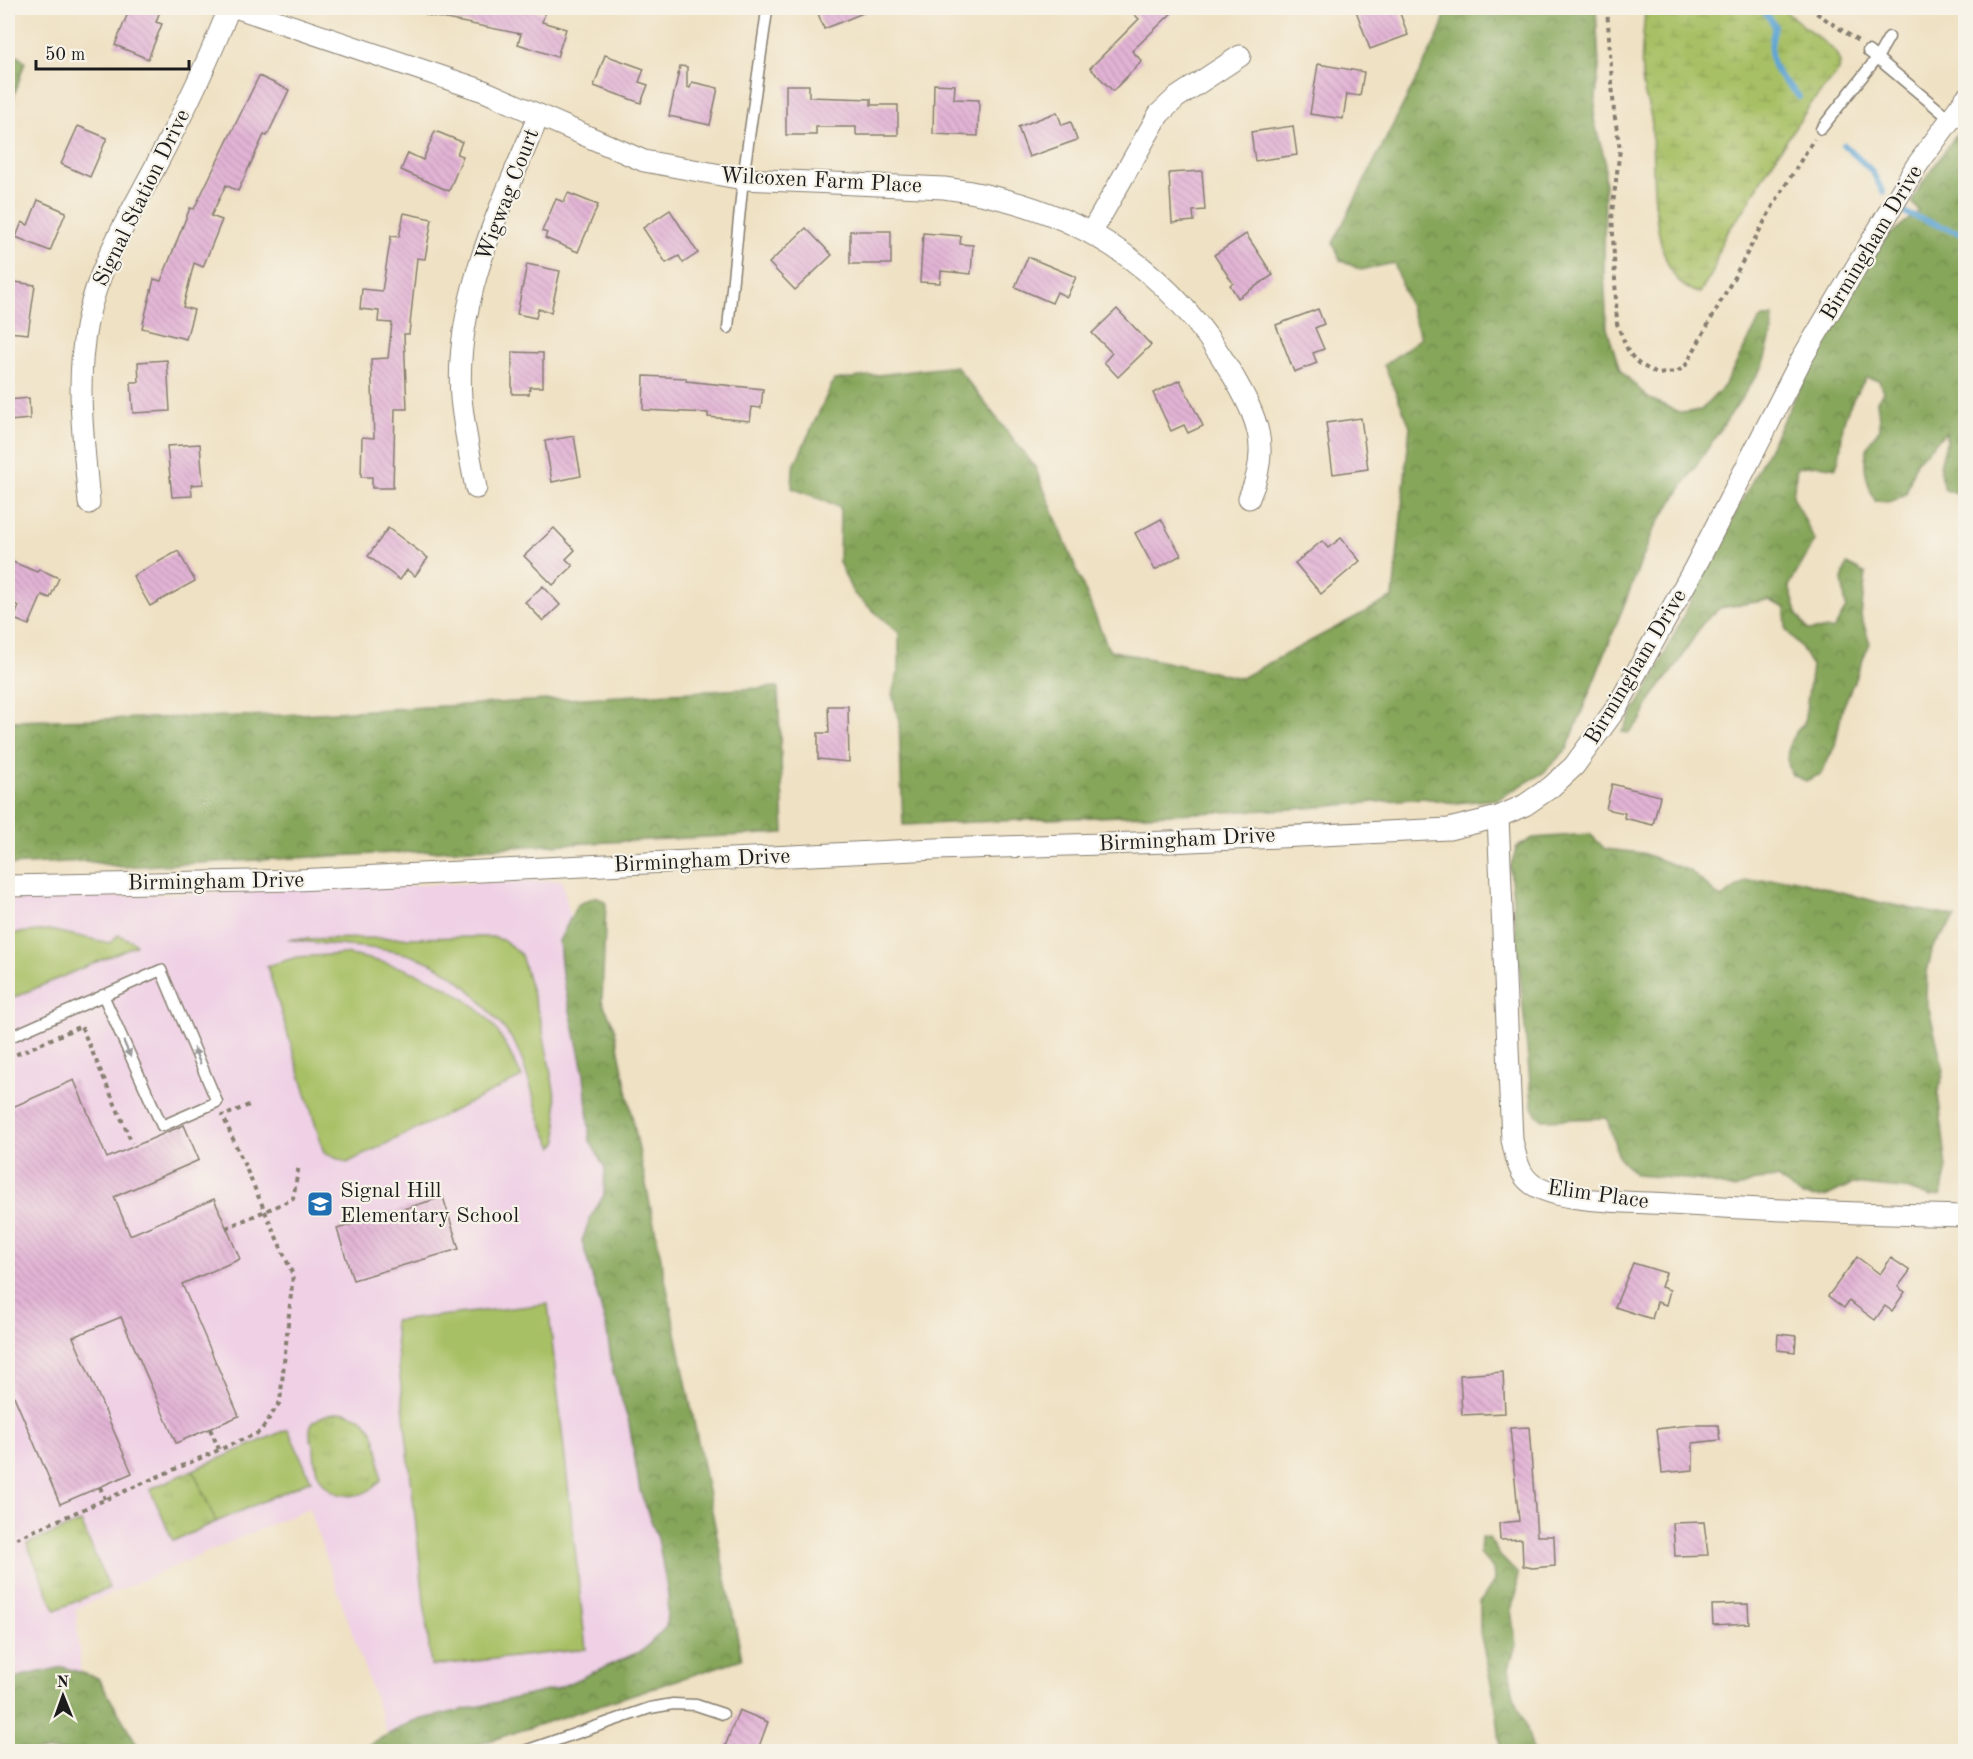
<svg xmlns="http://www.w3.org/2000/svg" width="1973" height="1759" font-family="'Old Standard TT',serif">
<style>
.built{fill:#efd0e5}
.grass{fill:#a8c065;stroke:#626e40;stroke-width:1.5}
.forest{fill:url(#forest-crowns);stroke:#51613b;stroke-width:1.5}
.wetland{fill:url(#wetland-marsh);stroke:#626e40;stroke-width:1.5}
.park{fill:url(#park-tufts);stroke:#626e40;stroke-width:1.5}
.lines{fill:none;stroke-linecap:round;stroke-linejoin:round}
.stream{stroke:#5ea5d4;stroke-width:6}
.building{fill:url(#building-back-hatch)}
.lane-casing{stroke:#867e70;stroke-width:13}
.street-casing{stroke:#867e70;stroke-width:23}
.path{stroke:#867e70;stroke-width:4;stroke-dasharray:4.5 4.5;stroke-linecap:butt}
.lane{stroke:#fff;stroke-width:10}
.street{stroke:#fff;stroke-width:21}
.oneway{fill:#999}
.labels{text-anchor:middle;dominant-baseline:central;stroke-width:4.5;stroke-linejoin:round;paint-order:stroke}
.street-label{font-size:22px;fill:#1c1c1c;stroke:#f7f3e8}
.poi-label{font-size:22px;fill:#1c1c1c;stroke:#f7f3e8;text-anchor:start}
</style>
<defs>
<pattern id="forest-crowns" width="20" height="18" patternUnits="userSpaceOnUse" patternTransform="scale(1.5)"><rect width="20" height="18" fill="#86a65a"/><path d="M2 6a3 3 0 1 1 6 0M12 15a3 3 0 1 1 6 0" fill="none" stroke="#6d864a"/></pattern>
<pattern id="wetland-marsh" width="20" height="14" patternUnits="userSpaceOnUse" patternTransform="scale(1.5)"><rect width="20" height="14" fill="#a8c065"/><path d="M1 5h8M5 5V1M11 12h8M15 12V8" fill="none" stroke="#90a457"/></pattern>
<pattern id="park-tufts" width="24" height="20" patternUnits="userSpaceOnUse" patternTransform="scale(1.5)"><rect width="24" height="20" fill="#a8c065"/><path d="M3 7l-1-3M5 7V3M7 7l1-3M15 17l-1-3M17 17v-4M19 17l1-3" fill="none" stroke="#90a457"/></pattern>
<pattern id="building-back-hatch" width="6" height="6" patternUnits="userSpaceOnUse" patternTransform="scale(1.5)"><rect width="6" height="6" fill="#e2b3d5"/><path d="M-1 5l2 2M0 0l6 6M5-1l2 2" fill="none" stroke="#c199b6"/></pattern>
</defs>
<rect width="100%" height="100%" fill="#f7f3e8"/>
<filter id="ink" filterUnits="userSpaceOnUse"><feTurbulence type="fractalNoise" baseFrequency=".0167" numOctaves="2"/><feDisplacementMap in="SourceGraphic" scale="12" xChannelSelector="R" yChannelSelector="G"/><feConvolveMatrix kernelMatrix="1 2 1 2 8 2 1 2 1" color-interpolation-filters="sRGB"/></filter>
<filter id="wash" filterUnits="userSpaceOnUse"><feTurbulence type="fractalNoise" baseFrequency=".008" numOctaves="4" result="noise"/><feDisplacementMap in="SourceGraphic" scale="24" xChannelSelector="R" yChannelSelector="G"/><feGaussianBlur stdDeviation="1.35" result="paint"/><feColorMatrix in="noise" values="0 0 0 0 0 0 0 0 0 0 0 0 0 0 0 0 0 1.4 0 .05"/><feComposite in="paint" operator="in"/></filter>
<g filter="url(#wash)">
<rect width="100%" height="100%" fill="#efe1c3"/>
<path class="built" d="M562,880l168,767 -337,104 -84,-243 -233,101 6,79 -74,28v-816z"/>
<g class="grass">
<path d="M49,930l61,13 8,-8 15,6 3,4 -128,55v-66z"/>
<path d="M492,937l13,4 16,14 21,71 14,74 2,41 -5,6c-19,-32 -21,-70 -38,-103 -6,-11 -17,-22 -25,-32 -61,-77 -117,-58 -202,-73z"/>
<path d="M345,954c49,9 100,24 138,60 17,16 28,42 39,63l-175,86 -23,-10 -57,-187 30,-9z"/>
<path d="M548,1304l38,345 -155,17 -37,-345z"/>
<path d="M288,1429l23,51 -95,42 -23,-52z"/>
</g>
<g class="forest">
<path d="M1447,8h149l3,59 -5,52 11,42 -1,112 3,55 13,42 28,28 33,15 20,-3 23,-24 36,-67 13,-3 -1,16 -9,34 -109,163 -87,220 -24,24 -45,26 -43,4 -32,-5 -129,11 -391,16 -4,-103 -7,-28 7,-25v-36l-46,-40 -14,-31 1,-55 -48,-19 1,-20 41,-88 122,-14 79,101 74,183 132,28 152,-81 17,-171 -26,-61 37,-27 -27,-75 -33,7 -21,-10 -7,-17 107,-211z"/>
<path d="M8,49l17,13 -17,52z"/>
<path d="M1965,122v358l-10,13 -10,-3c-13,-31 4,-34 1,-58l-30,30 -10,32 -15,8 -16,-1c-12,-25 -16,-52 5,-72l-3,-28 6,-9 -4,-12 -13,-2c-9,14 -17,26 -22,43 -4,16 -1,28 -8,47l-17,-3 -22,2 -4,29 22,45 -26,45 9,30 10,14 26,-1 12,-21 -4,-28 5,-16 19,10 -5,42 9,27 -28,67 -7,36 -14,28 -15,7 -14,-6c-9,-19 -4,-38 12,-51l8,-57 -11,-20 -15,-17 -1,-22 -17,-8 -48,8 -18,16 -23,38 -27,35 -11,23 -13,13 -6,-1 35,-61 18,-39 139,-272 54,-98 19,-25 32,-26 -7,-9 5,-11z"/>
<path d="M778,687l6,146 -662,34 -36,-6 -78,4v-144l275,-6z"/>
<path d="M1590,834l15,15 37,4 48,18 31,27 25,-17 47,-2 85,23 78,15 -23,30 -6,25 -1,25 18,74 -6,22 9,75 -6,27 -11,2 -18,-7 -60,-6 -27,13 -23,-1 -25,-18 -20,2 -22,9 -38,-9 -61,-5 -17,-17 -12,-40 -64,2 -7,-5 -4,-12 -22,-235 7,-21 16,-9z"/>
<path d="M596,896l10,7 -4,98 12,25 128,633 -284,92h-101l56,-30 143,-32 87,-39 23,-23 2,-33 -10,-55 -18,-48 -11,-68 -16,-51 -7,-46 -24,-85 8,-23 14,-23 1,-27 -15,-27 -6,-66 -22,-101 -3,-33 18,-36z"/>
<path d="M1481,1537l8,1 11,18 17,17v18l-6,19 5,35 -7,23 5,28 11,26 8,29h-32l-5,-44 -16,-75v-30l14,-21 -1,-12 -13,-15z"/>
<path d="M63,1667l35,11 43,73h-133v-72z"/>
</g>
<path class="wetland" d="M1645,8h136l54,43 5,12 -1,8 -29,34 -41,62 -23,40 -20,27 -6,12 -7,26 -13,21c-53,-8 -46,-127 -48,-166 0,-14 -7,-27 -9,-41 -4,-26 1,-52 2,-78z"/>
<g class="park">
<path d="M344,1412c35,6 35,38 37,68 -17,21 -48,22 -62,-4 -5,-9 -4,-17 -5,-27 -1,-5 -3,-9 -4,-14 -3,-18 21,-22 34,-23z"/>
<path d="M193,1470l23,52 -43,19 -23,-52z"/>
<path d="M81,1522l28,66 -54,22 -28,-66z"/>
</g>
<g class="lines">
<g class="stream">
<path d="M1762,8l13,18c-5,20 -8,37 8,54 5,6 11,8 16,17"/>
<path d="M1844,145l28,26 11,21"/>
<path d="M1902,212l64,23"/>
</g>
</g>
<g id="blocks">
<g class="building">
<path d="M130,8h31l-5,14 6,2 -14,35 -33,-14z"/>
<path d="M427,8h101l17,5 -3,9 24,7 -9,28 -39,-13 3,-10 -95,-19z"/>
<path d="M816,8h59l-51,21z"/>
<path d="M1128,8h49l-45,43 10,10 -29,30 -23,-23 49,-49z"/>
<path d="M1355,8h43l10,27 -38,14z"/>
<path d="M605,55l39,14 -5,13 9,3 -7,18 -47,-17z"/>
<path d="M1318,64l46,8 -4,24 -13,-2 -4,25 -33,-5z"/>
<path d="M680,66l7,1v20l3,1 2,-6 26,6 -8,37 -41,-9z"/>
<path d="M259,76l30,14 -22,46 -3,-1 -26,56 -12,-6 -15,31 11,4 -19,47 -9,-4 -11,44 11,3 -8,29 -44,-11 12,-49 7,2 29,-73 4,1z"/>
<path d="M934,84l21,1 -1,14 25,1 -1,36 -45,-2z"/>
<path d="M786,85h23v12l62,2v6h27v30h-42v-8h-40v8h-30z"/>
<path d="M1057,112l5,13 9,-3 6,18 -48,17 -11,-30z"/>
<path d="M78,126l29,12 -17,39 -29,-13z"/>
<path d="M1293,126l4,29 -42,6 -4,-29z"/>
<path d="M435,131l27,11 -5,12 6,2 -14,35 -48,-21 7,-17 15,7z"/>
<path d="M1202,171l3,39 -12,1 1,10 -22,2 -3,-50z"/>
<path d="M568,193l30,12 -20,47 -33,-14 2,-5 -5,-2 14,-32 8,3z"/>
<path d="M38,200l28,12 -16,39 -34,-14 6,-15 6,3z"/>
<path d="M670,210l28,43 -15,10 -4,-7 -13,7 -23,-35z"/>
<path d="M404,213l28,6 -7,40 -8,-1 -8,76h-5l3,75h-12l-2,79h-21v-11h-11l1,-40 12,1 -3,-79 17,-1 4,-35 -14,-1 1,-11 -19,-2 2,-20 20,2 9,-55 8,1z"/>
<path d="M806,228l26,27 -37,35 -26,-27z"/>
<rect x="850" y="231" width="41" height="33"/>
<path d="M923,233l38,3 -1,8 13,1 -2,29 -30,-3 -1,12 -20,-1z"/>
<path d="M1246,234l27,41 -35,23 -8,-13 3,-2 -19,-28z"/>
<path d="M1028,257l48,20 -9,20 -10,-5 -5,11 -37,-16z"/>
<path d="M527,264l33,7 -9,41 -13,-3 -2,9 -19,-4z"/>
<path d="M8,281l27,4 -7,49 -20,-2z"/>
<path d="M1117,309l34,36 -33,32 -14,-15 8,-9 -20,-20z"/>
<path d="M1318,309l6,15 -9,4 9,21 -11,4 4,10 -23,9 -18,-47z"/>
<path d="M512,352l31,1v34h-13l-1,7h-17z"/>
<path d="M167,360l3,51 -37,2 -2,-31h8l-1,-20z"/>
<path d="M644,376l42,2v3l77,8 -2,19 -9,-1 -2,14 -42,-4v-4l-65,-3z"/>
<path d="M1180,380l23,46 -15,7 -4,-8 -13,6 -18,-38z"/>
<path d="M29,398l1,21 -21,2 -1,-21z"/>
<path d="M1361,418l7,51 -35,5 -7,-51z"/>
<path d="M574,436l7,40 -29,6 -7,-41z"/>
<path d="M200,444l3,40 -12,1 1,11 -20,1 -5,-51z"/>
<path d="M1161,519l20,36 -26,15 -20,-37z"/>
<path d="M388,528l40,30 -13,18 -8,-6 -7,10 -32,-24z"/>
<path d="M554,528l21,22 -9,9 7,7 -20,19 -29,-29z"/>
<path d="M1341,538l19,23 -39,33 -26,-31 27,-22 6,7z"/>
<path d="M178,551l17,30 -45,25 -17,-30z"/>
<path d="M8,560l29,12 2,-3 20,9 -9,20 -8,-3 -13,30 -15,-6 5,-13 -11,-5z"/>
<path d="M543,586l17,19 -17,16 -18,-19z"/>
<path d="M828,706h20l1,56 -31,-3v-26h11z"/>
<path d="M1612,784l48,12 -7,29 -29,-7 1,-5 -19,-4z"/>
<path d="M74,1080l33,78 77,-33 15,35 -85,37 16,38 84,-36 26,60 -58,25 57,132 -63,27 -55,-126 -48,20 59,136 -72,31 -52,-122v-273z"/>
<path d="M443,1197l16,52 -106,31 -16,-51z"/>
<path d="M1857,1257l23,17 11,-16 19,13 -12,16 7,5 -13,19 -7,-5 -10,14 -26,-19 -5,7 -16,-12z"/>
<path d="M1633,1263l33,10 -5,14 9,3 -4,15 -9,-3 -5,17 -37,-12z"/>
<path d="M1778,1334l18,2 -1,16 -18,-2z"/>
<path d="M1503,1372l2,41 -43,2 -2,-40z"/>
<path d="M1691,1425h27l2,15 -27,3v27l-31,3 -5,-44z"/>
<path d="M1529,1427l8,109h17l1,30 -23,2 -9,-2 -1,-27 -22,1 -1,-17 20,-2 -9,-93z"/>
<path d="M1704,1522l4,33 -33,1 -2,-33z"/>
<path d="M1748,1604l1,19 -36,2 -1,-20z"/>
<path d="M739,1710l29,12 -11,30h-34z"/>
</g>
</g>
</g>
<g filter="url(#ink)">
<use href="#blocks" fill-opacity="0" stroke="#867e70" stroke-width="1.5"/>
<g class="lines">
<defs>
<g id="lane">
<path d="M1868,51l9,7 12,-21"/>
<path d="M1821,129l56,-71 73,61"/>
<path d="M728,328l15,-149 24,-168"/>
<path d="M8,1038l153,-68 56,132 -55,24 -59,-131"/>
<path d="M522,1752l128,-44 23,-4 23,1 27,9"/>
</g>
<g id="street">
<path d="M238,8l246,83 160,70 99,18 201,9c127,16 223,75 288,186 26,45 39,74 17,124"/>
<path d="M1091,233l68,-119 17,-16 64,-42"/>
<path d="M476,488c-6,-30 -12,-60 -15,-90 -7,-100 41,-194 78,-283"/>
<path d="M89,503c-5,-60 -14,-120 -2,-181 11,-55 41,-104 67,-153 28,-53 54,-106 75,-161"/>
<path d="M1498,817l14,323c4,16 6,34 20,44 27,19 104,18 138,20 99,6 197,10 296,12"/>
<path d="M8,886l289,-6 638,-31 234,-7 280,-13 49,-12 27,-12 26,-18 23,-21 43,-59 78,-140 106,-207 114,-192 51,-70"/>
</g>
</defs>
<use href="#lane" class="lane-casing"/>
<use href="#street" class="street-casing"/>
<g class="path">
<path d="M1607,8l7,104 6,37 -8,63 5,112 12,29 9,10 19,11 20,-2 9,-7 88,-161 40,-65"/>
<path d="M1809,8l49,33"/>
<path d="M8,1058l73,-32 51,117"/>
<path d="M228,1114l21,-9"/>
<path d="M226,1228l67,-29 6,-34"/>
<path d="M210,1429l9,20"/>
<path d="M100,1487l5,12"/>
<path d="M8,1542l252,-110 20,-30 13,-127 -71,-161"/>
</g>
<use href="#lane" class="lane"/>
<use href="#street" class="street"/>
</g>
<defs><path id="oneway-solid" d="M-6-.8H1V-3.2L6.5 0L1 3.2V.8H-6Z" transform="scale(1.5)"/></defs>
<g class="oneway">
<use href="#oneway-solid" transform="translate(127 1049) rotate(66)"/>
<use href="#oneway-solid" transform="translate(197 1056) rotate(-113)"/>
</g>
</g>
<defs>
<symbol id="school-square" viewBox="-11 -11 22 22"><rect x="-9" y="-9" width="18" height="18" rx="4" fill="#1f6fb2" stroke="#f7f3e8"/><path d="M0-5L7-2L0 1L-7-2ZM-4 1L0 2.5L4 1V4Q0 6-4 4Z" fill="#fff"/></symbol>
</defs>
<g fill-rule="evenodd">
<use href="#school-square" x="305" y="1189" width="30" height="30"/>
</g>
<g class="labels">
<g class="street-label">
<text transform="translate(821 181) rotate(3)">Wilcoxen Farm Place</text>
<text transform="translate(508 195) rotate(-69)">Wigwag Court</text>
<text transform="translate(142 198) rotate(-64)">Signal Station Drive</text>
<text transform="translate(1872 243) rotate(-59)">Birmingham Drive</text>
<text transform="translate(1636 667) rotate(-59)">Birmingham Drive</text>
<text transform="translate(1187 840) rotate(-3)">Birmingham Drive</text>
<text transform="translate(702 861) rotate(-3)">Birmingham Drive</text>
<text transform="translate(216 882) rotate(-1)">Birmingham Drive</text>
<text transform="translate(1598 1195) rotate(8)">Elim Place</text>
</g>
<g class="poi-label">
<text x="340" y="1191">Signal Hill<tspan x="340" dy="25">Elementary School</tspan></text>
</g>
</g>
<rect width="1973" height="1759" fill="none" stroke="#f7f3e8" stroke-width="30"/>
<g transform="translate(63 1696) rotate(359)" stroke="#f7f3e8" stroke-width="4.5" paint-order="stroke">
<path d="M0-4.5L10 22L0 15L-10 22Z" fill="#1c1c1c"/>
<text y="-9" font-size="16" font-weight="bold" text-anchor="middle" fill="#1c1c1c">N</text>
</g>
<path d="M36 60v9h153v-9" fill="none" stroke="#1c1c1c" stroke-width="3"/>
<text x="45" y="60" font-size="18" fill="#1c1c1c" stroke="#f7f3e8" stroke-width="4.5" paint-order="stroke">50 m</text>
</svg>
